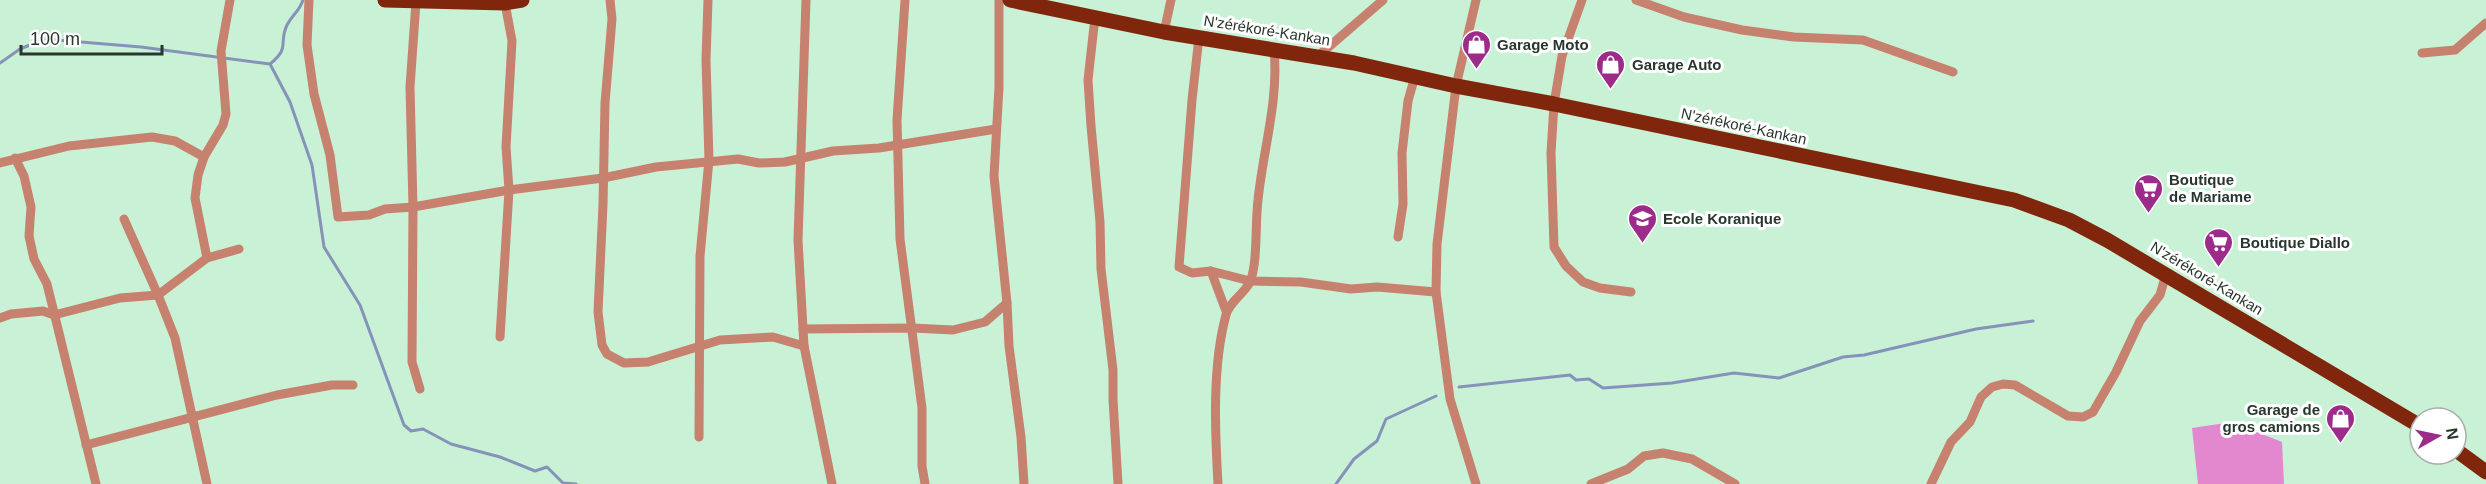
<svg xmlns="http://www.w3.org/2000/svg" width="2486" height="484" font-family="Arial,sans-serif">
<style>
.forest{fill:#e388cf}
.lines{fill:none;stroke-linecap:round;stroke-linejoin:round}
.stream{stroke:#8693b9;stroke-width:3}
.minor{stroke:#c7816f;stroke-width:9}
.trunk{stroke:#80260c;stroke-width:15}
.labels{text-anchor:middle;dominant-baseline:central;stroke-width:6;stroke-linejoin:round;paint-order:stroke}
.street-label{font-size:15px;fill:#28372d;stroke:#fff}
.poi-label{font-size:15px;font-weight:bold;fill:#28372d;stroke:#fff;text-anchor:start}
</style>
<rect width="100%" height="100%" fill="#c9f1d6"/>
<path class="forest" d="M2232,422l50,20 2,42h-86l-6,-56z"/>
<g class="lines">
<g class="stream">
<path d="M0,63l20,-14 25,-10 96,8 129,17c21,-17 8,-20 17,-39 5,-10 12,-13 16,-25"/>
<path d="M270,64l20,38 22,63 12,82 36,58 44,120 7,6 12,-2 28,15 49,13 35,14 12,-4 16,16 13,1"/>
<path d="M1459,387l111,-12 6,5 13,-1 14,9 69,-5 62,-10 45,5 64,-21 21,-2 112,-26 57,-8"/>
<path d="M1336,484l18,-25 23,-18 9,-22 50,-23"/>
</g>
<g class="minor">
<path d="M309,0l-2,45 7,49 16,61 8,62 31,-2 16,-6 28,-2 96,-17 94,-12 53,-11 82,-8 21,4 26,-1 48,-11 46,-3 117,-19"/>
<path d="M610,0l2,19 -7,84 -2,102 -5,107 4,33 5,9 17,9 24,-1 72,-22 53,-3 31,9"/>
<path d="M806,0l-8,240 6,106 28,138"/>
<path d="M905,0l-8,120 3,119 22,169v58l3,18"/>
<path d="M999,0v87l-5,89 13,127 2,43 12,91 3,47"/>
<path d="M1476,0l-20,86 -19,158 -1,48 14,107 26,85"/>
<path d="M1582,0l-20,56 -8,48 -3,49 3,94 12,19 17,16 17,6 31,4"/>
<path d="M1636,0l48,17 58,13 52,7 69,3 90,32"/>
<path d="M416,2l-6,85 3,120 -1,155 8,27"/>
<path d="M1095,17l-7,63 3,46 9,96 1,47 12,101v29l5,85"/>
<path d="M1164,32l7,-32"/>
<path d="M1199,37l-7,63 -13,167 13,6 19,-2 39,10 51,1 50,7 26,-2 59,5"/>
<path d="M2422,53l33,-3 31,-27"/>
<path d="M1317,57l66,-57"/>
<path d="M15,158l9,18 7,31 -2,29 5,23 13,25 49,200"/>
<path d="M0,163l69,-17 83,-9 23,4 29,16"/>
<path d="M124,219l34,76 17,43 32,146"/>
<path d="M1398,237l5,-33 -1,-51 6,-52 7,-25"/>
<path d="M207,258l-12,-60 3,-23 6,-18 19,-32 3,-11 -5,-63 9,-51"/>
<path d="M1211,271l15,40"/>
<path d="M0,318l11,-4 32,-3 11,4 66,-17 38,-3 49,-37 32,-9"/>
<path d="M803,329l110,-1 40,2 32,-8 22,-19"/>
<path d="M500,337l9,-147 -3,-43 6,-106 -7,-38"/>
<path d="M699,437l1,-181 9,-96 -3,-100 2,-60"/>
<path d="M86,445l191,-50 55,-10h21"/>
<path d="M1218,484c-3,-53 -6,-118 8,-169 3,-13 18,-21 24,-33 8,-19 5,-60 8,-82 5,-50 21,-100 16,-150"/>
<path d="M1591,484l37,-15 16,-13 19,-3 29,6 43,25"/>
<path d="M1931,484l20,-42 19,-20 11,-25 11,-10 11,-3 12,1 53,31 15,1 10,-5 23,-40 24,-51 20,-26 6,-21"/>
</g>
<g class="trunk">
<path d="M385,0l120,3 17,-3"/>
<path d="M1010,0l154,32 190,31 102,23 98,18 460,96 55,20 38,20 313,186"/>
<path d="M2456,450l30,22"/>
</g>
</g>
<defs>
<symbol id="shop-pin" viewBox="-11 -11 22 30"><path d="M0 17L-7.5 6A9.5 9.5 0 1 1 7.5 6Z" fill="#9c2b89" stroke="#fff"/><path d="M-5-2.5h2.3a2.7 3.5 0 0 1 5.4 0H5L5.5 6h-11ZM-1.5-2.5h3a1.5 2.3 0 0 0-3 0Z" fill="#fff"/></symbol>
<symbol id="supermarket-pin" viewBox="-11 -11 22 30"><path d="M0 17L-7.5 6A9.5 9.5 0 1 1 7.5 6Z" fill="#9c2b89" stroke="#fff"/><path d="M-6-5.5h2.5l.6 2H6L4.5 2H-2.5L-4.4-4H-6ZM-1.5 3.2a1.3 1.3 0 1 0 .1 0ZM3 3.2a1.3 1.3 0 1 0 .1 0Z" fill="#fff"/></symbol>
<symbol id="school-pin" viewBox="-11 -11 22 30"><path d="M0 17L-7.5 6A9.5 9.5 0 1 1 7.5 6Z" fill="#9c2b89" stroke="#fff"/><path d="M0-5L7-2L0 1L-7-2ZM-4 1L0 2.5L4 1V4Q0 6-4 4Z" fill="#fff"/></symbol>
</defs>
<g fill-rule="evenodd">
<use href="#shop-pin" x="1460" y="28" width="33" height="45"/>
<use href="#shop-pin" x="1594" y="48" width="33" height="45"/>
<use href="#supermarket-pin" x="2132" y="172" width="33" height="45"/>
<use href="#school-pin" x="1626" y="202" width="33" height="45"/>
<use href="#supermarket-pin" x="2202" y="226" width="33" height="45"/>
<use href="#shop-pin" x="2324" y="402" width="33" height="45"/>
</g>
<g class="labels">
<g class="street-label">
<text transform="translate(1267 30) rotate(9)">N'zérékoré-Kankan</text>
<text transform="translate(1744 126) rotate(12)">N'zérékoré-Kankan</text>
<text transform="translate(2207 278) rotate(31)">N'zérékoré-Kankan</text>
</g>
<g class="poi-label">
<text x="1497" y="44">Garage Moto</text>
<text x="1632" y="64">Garage Auto</text>
<text x="2169" y="179">Boutique<tspan x="2169" dy="17">de Mariame</tspan></text>
<text x="1663" y="218">Ecole Koranique</text>
<text x="2240" y="242">Boutique Diallo</text>
<text x="2320" y="409" text-anchor="end">Garage de<tspan x="2320" dy="17">gros camions</tspan></text>
</g>
</g>
<g transform="translate(2438 436) rotate(81)"><circle r="28" fill="#ffffff" stroke="#a9afab" stroke-width="1.5"/>
<path d="M0-4.5L10 22L0 15L-10 22Z" fill="#9c2b89"/>
<text y="-9" font-size="16" font-weight="bold" text-anchor="middle" fill="#28372d">N</text>
</g>
<path d="M21 45v9h141v-9" fill="none" stroke="#28372d" stroke-width="3"/>
<text x="30" y="45" font-size="18" fill="#28372d" stroke="#ffffff" stroke-width="4.5" paint-order="stroke">100 m</text>
</svg>
